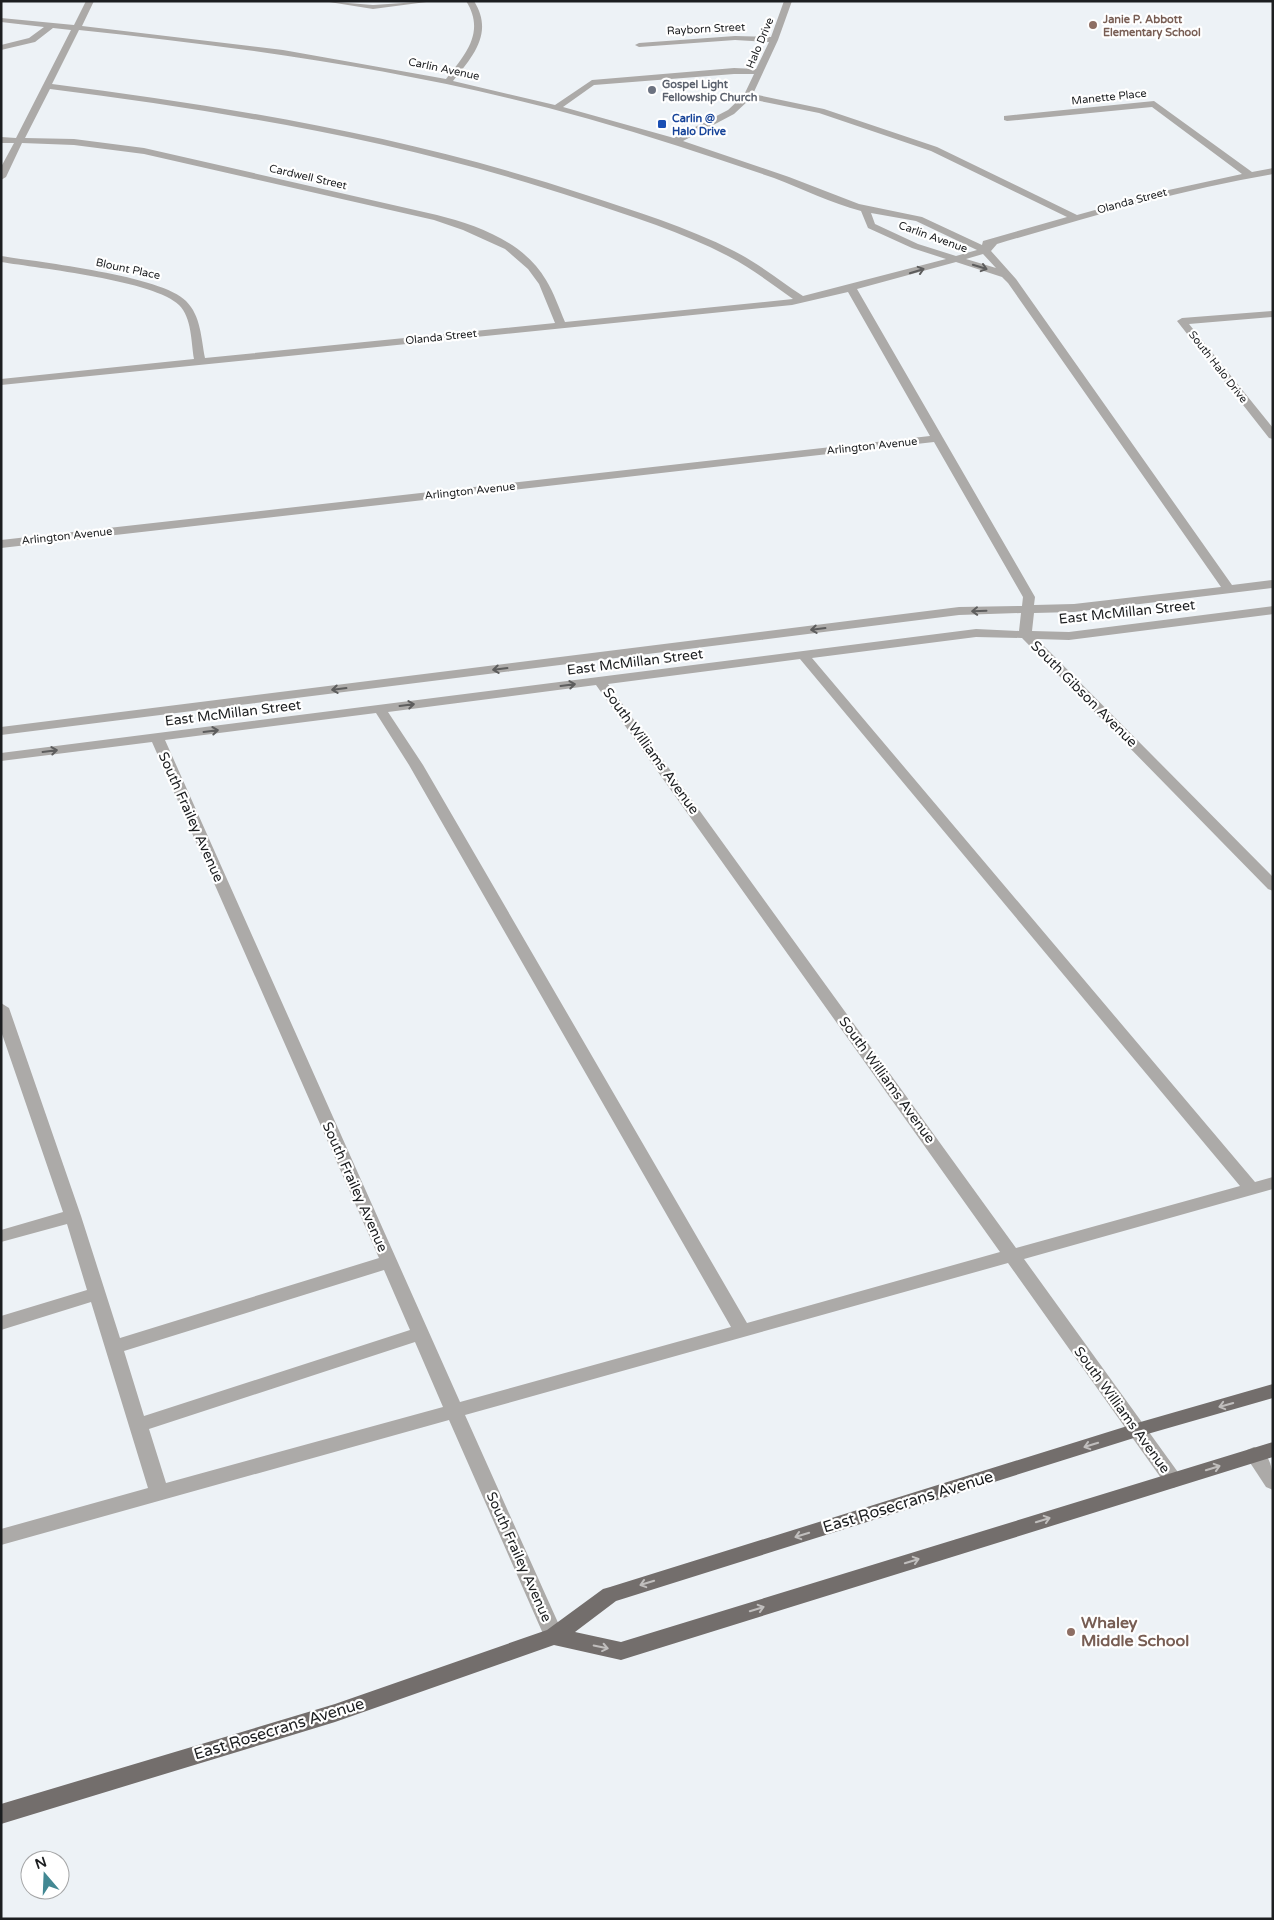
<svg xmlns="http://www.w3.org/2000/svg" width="1274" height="1920" font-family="'Varela Round',sans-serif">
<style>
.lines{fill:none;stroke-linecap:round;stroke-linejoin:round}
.minor{fill:#acaaa8;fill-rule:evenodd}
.major{fill:#736e6c;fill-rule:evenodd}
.oneway{stroke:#5d5d5d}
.oneway2{stroke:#c0bebd}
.education-dot{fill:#8d6e63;stroke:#fff;stroke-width:2}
.worship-dot{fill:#6b7280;stroke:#fff;stroke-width:2}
.transit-dot{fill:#1a4fb4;stroke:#fff;stroke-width:2}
.labels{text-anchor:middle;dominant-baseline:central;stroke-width:4.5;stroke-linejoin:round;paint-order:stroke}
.far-education-label{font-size:11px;font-weight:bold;fill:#785e54;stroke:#fff;text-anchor:start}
.far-street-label{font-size:11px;fill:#1c1e20;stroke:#fff}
.far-worship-label{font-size:11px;font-weight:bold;fill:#5b616d;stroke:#fff;text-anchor:start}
.far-transit-label{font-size:11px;font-weight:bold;fill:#164399;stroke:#fff;text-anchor:start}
.street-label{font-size:14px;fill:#1c1e20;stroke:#fff}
.near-street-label{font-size:16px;fill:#1c1e20;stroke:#fff}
.near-education-label{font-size:16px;font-weight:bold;fill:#785e54;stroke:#fff;text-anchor:start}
</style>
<rect width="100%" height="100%" fill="#edf2f6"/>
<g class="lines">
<g class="minor">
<path d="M86,1h8l-12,25 201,24 163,29c19,-24 40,-47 20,-78h8c20,32 -1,55 -21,80l102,24 37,-25 142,-12 22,1 13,-27 -34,-2 -96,7 -4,-2 4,-2 96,-7 36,1 13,-36h8l-14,39 -25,54 71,15 113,38 140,68 87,-24 78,-17 -90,-67 -145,14 -3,-1v-4l150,-15 98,71 21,-4v6c-94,16 -184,43 -276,70l-6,7 25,28 216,306 41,-5v8l-199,24 -40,1 -2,18 37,1 204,-26v8l-204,26 -32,-1 236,238v14l-5,-2 -246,-251 -46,-1 -164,21 443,524 18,-5v12l-249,70 156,216 2,5 -2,5 -7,3 -7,-3 -158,-222 -543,152 99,221 -3,6 -7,3 -7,-3 -3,-6 -95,-216 -448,125v-16l147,-41 -57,-186 -90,28v-14l86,-26 -20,-66 -66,18v-12l62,-18 -62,-181v-28l8,5 72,208 39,122 259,-80 -227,-516 -151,19v-8l975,-124 43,2 2,-18 -62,2 -958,120v-8l958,-120 63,-1 1,-9 -89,-155 -933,106v-8l929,-104 -82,-144 -56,13 -791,80v-6l193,-20c-3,-17 -2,-41 -15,-54 -23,-24 -141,-37 -178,-43v-6c38,6 162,20 185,45 15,15 15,37 19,57l350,-35 -16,-39 -11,-15 -23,-20 -42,-19 -29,-10 -290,-66 -70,-9 -52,-2 -16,34 -5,3v-13l13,-24h-13v-6l15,1 55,-108 -18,-2 -18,14 -34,8v-5l28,-7 15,-11 -43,-5v-4l73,7zM79,30c172,18 344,42 510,89 63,18 124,38 185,59 29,11 57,25 87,33l7,17 44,20 34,11 -143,37c-23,-15 -45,-33 -69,-45 -47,-24 -99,-40 -148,-56 -174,-58 -353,-88 -534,-111zM734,74h20l-10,21 -16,15 -54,28 -111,-31 31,-22zM50,89c180,23 359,53 532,111 49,16 100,32 146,56 23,12 44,28 65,43l-228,23c-6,-14 -11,-29 -19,-42 -22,-38 -69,-55 -109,-65l-293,-67 -70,-9 -49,-1zM750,99l69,14 112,38 136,66 -84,24 -1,4 -60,-28 -63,-13 -70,-27 -106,-36 51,-27zM871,213l45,8 61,29 -21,6 -38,-12 -43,-20zM983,254l13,14 -30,-9zM956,262l46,15 6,6 213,304 -147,17 -40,1 1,-8 -178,-308zM800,659l440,527 -224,62 -408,-564zM596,685l404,567 -253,71 -324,-558 -35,-53zM376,713l33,52 322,562 -271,75 -295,-662zM384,1270l26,60 -266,86 -20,-65zM415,1342l28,65 -277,76 -17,-54z"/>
<path d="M323,1l50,4 61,-4 -61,8z"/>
<path d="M1273,311v6l-84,7 84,104v11l-4,-1 -92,-117 5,-3z"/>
<path d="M1254,1447c19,7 19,26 19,43l-7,-3 -21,-32 2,-5z"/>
</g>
<path class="major" d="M1273,1384v14l-136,39 -521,164 -41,31 46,10 652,-200v15l-652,203 -67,-15 -219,77 -334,102v-20l334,-100 212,-74 56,-41 7,-2 527,-164z"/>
</g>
<defs><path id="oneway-shaft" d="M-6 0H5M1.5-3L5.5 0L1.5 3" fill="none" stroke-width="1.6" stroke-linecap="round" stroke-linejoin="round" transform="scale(1.25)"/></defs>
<g class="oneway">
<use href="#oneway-shaft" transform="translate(980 267) rotate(17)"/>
<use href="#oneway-shaft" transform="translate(917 271) rotate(-17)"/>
<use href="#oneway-shaft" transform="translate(979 611) rotate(178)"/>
<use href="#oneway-shaft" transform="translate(818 629) rotate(173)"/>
<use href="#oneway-shaft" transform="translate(500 669) rotate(173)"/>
<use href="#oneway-shaft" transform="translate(568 685) rotate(-7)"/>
<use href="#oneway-shaft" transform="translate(339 689) rotate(173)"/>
<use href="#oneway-shaft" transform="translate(407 705) rotate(-7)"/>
<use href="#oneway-shaft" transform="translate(211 731) rotate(-7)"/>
<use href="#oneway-shaft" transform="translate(50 751) rotate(-7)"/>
</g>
<g class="oneway2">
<use href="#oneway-shaft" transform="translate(1226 1405) rotate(164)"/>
<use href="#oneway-shaft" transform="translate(1091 1445) rotate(163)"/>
<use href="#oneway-shaft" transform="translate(1213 1468) rotate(-17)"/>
<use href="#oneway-shaft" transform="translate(1043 1520) rotate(-17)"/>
<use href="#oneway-shaft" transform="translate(802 1535) rotate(163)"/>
<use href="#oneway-shaft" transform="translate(912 1561) rotate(-17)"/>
<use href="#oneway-shaft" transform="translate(647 1583) rotate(163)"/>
<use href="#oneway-shaft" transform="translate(757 1609) rotate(-17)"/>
<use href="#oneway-shaft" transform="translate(601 1647) rotate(12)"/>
</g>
<g class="education-dot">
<circle cx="1093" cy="25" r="5"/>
<circle cx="1071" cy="1632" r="5"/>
</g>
<circle class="worship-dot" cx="652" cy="90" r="5"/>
<rect class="transit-dot" x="657" y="119" width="10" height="10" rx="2.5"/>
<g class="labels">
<g class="far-education-label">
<text x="1103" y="19">Janie P. Abbott<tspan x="1103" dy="13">Elementary School</tspan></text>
</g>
<g class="far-street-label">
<text transform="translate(706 29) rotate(-3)">Rayborn Street</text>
<text transform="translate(760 43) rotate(-67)">Halo Drive</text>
<text transform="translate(444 69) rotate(12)">Carlin Avenue</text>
<text transform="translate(1109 97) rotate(-6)">Manette Place</text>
<text transform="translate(308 177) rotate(13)">Cardwell Street</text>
<text transform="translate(1132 201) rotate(-15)">Olanda Street</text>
<text transform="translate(933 237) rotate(20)">Carlin Avenue</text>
<text transform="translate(128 269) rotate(12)">Blount Place</text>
<text transform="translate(441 337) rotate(-6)">Olanda Street</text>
<text transform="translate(1218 367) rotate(52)">South Halo Drive</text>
<text transform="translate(872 446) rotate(-6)">Arlington Avenue</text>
<text transform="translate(470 491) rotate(-6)">Arlington Avenue</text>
<text transform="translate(67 536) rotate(-6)">Arlington Avenue</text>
</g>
<g class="far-worship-label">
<text x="662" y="84">Gospel Light<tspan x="662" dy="13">Fellowship Church</tspan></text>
</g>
<g class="far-transit-label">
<text x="672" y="118">Carlin @<tspan x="672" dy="13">Halo Drive</tspan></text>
</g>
<g class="street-label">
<text transform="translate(1127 612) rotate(-6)">East McMillan Street</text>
<text transform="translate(635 662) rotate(-7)">East McMillan Street</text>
<text transform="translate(1084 694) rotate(45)">South Gibson Avenue</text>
<text transform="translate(233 713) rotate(-7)">East McMillan Street</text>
<text transform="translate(651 751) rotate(54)">South Williams Avenue</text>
<text transform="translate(191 817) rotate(66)">South Frailey Avenue</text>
<text transform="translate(887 1080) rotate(54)">South Williams Avenue</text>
<text transform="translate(355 1187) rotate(66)">South Frailey Avenue</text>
<text transform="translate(1122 1410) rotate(54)">South Williams Avenue</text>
<text transform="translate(519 1557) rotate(66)">South Frailey Avenue</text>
</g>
<g class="near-street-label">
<text transform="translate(908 1502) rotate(-17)">East Rosecrans Avenue</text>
<text transform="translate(279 1729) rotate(-17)">East Rosecrans Avenue</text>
</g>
<g class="near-education-label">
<text x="1081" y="1623">Whaley<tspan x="1081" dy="18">Middle School</tspan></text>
</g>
</g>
<rect width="1274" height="1920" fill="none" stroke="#1c1e20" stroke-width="5"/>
<g transform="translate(45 1875) rotate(341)"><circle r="24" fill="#ffffff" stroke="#a4a5a6"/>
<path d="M0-4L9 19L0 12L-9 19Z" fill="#428893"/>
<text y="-8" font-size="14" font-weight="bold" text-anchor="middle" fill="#1c1e20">N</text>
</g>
</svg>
